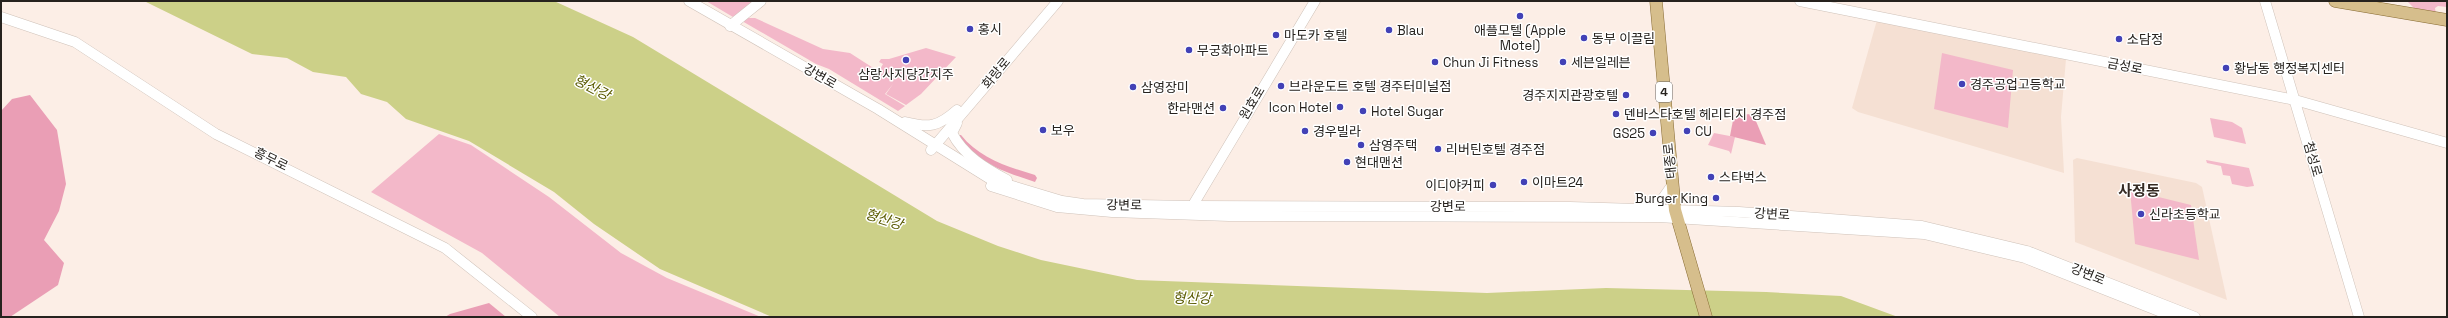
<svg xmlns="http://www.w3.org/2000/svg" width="2448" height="318" font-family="'Space Grotesk','Noto Sans KR',sans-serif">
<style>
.built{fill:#f5e0d3}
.green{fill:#f3b8c9}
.forest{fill:#ea9eb5}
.water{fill:#ccd088}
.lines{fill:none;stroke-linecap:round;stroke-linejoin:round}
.tertiary-casing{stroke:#cfc2b9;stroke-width:11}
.primary-casing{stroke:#876b33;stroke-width:13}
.tertiary{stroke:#fff;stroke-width:10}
.primary{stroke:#d6be8c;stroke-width:12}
.poi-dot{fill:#4241b6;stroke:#fff;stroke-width:1.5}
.labels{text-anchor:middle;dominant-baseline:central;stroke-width:3;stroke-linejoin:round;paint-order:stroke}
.shield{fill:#fff;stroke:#676462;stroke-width:1}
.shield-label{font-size:12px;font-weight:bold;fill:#26221e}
.poi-label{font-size:13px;fill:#26221e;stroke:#fff;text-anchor:start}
.street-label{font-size:13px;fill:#26221e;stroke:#fff}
.water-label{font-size:14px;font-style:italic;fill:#595a00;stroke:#fff}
.quarter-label{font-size:15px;font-weight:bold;fill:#342a23;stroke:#fff}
</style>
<rect width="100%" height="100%" fill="#fceee6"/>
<g class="built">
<path d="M1877,20l189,39 -5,58 3,56 -206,-61 -6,-4z"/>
<path d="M2077,158l119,25 6,4 25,113 -152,-58 -2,-82z"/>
</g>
<g class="green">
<path d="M706,1h44l4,2 -21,14z"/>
<path d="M2407,1h40v6l-9,-1 -3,2 1,7 -20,-5z"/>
<path d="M746,18h9l68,31 27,4 45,29 -16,-11 4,-7 -4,-2 2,-3h8l37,-11 30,9 -35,37 -15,11 -20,-11 7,-10 -8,10 20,12 -7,5 -69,-42 -13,-5 -74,-43z"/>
<path d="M1942,53l71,17 -5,58 -74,-19z"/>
<path d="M2210,118l22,4 10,6 4,16 -32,-7z"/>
<path d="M1714,133l21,4 -4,17 -2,-3 -21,-6z"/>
<path d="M439,134l32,11 78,52 72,56 46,25 94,39h-201l-78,-64 -111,-61z"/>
<path d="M2206,160l43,8 5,18 -7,1 -15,-3 -2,-8 -7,-1 -2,-9 -14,-3z"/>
<path d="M2130,190l61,15 8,55 -64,-16z"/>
</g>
<g class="forest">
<path d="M30,95l27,35 9,54 -7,27 -15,29 20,23 -6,22 -48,32h-9v-206l11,-12z"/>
<path d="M1753,114l13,31 -36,-9 4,-21z"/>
<path d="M959,135h2c18,23 47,32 74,40l2,3 -2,4c-28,-9 -61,-20 -76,-47z"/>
<path d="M489,303l17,14h-61l5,-3z"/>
</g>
<path class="water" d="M144,1h410l79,36 304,184 61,25 43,14 96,20 350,13 119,-5 160,4 75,4 57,21h-1126l-112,-48 -66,-45 -40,-32 -85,-51 -63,-22 -19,-17 -26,-8 -15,-17 -33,-5 -26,-14 -35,-4z"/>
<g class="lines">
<defs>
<g id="tertiary">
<path d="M689,1l189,108 114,71 70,21 21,3 108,2 379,1 169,5 183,14 105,25 168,66"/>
<path d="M1800,1l495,99 152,43"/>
<path d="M2265,1l94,316"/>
<path d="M1,17l74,25 141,92 229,114 87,69"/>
<path d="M730,26l31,-25"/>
<path d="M905,122c24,6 33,5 52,-12"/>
<path d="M957,123l-5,10c12,23 33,35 55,47"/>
<path d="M931,150l127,-149"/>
<path d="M991,186l66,21 55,5 117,4 430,1 265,17 101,24 149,59"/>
<path d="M1643,205l18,-4 12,-17"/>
<path d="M1190,210l125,-209"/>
</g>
<g id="primary">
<path d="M1656,1l19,209 31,107"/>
<path d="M2335,1l112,19"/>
</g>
</defs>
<use href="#tertiary" class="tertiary-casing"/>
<use href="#primary" class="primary-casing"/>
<use href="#tertiary" class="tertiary"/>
<use href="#primary" class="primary"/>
</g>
<g class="poi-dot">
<circle cx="1520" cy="16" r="4"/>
<circle cx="970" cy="29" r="4"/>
<circle cx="1389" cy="30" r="4"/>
<circle cx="1276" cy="35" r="4"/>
<circle cx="1584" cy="38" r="4"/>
<circle cx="2119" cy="39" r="4"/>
<circle cx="1189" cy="50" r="4"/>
<circle cx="906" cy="60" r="4"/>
<circle cx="1435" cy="62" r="4"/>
<circle cx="1563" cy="62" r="4"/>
<circle cx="2226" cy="68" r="4"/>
<circle cx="1962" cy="84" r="4"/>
<circle cx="1281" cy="86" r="4"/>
<circle cx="1133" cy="87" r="4"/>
<circle cx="1626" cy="95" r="4"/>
<circle cx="1340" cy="107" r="4"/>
<circle cx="1223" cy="108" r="4"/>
<circle cx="1363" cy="111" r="4"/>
<circle cx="1616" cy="114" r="4"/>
<circle cx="1043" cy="130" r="4"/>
<circle cx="1305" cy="131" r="4"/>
<circle cx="1687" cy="131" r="4"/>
<circle cx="1653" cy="133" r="4"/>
<circle cx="1361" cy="145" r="4"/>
<circle cx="1438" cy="149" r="4"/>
<circle cx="1347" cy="162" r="4"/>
<circle cx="1711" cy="177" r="4"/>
<circle cx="1524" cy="182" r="4"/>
<circle cx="1493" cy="185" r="4"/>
<circle cx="1716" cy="198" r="4"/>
<circle cx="2141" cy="214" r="4"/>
</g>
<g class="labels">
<rect class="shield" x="1656" y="82" width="16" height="20" rx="3"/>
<g class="shield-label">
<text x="1664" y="92">4</text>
</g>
<g class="poi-label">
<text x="978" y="29">홍시</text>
<text x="1397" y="30">Blau</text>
<text x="1520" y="30" text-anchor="middle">애플모텔 (Apple<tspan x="1520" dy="15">Motel)</tspan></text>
<text x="1284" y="35">마도카 호텔</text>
<text x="1592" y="38">동부 이끌림</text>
<text x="2127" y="39">소담정</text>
<text x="1197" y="50">무궁화아파트</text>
<text x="1443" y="62">Chun Ji Fitness</text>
<text x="1571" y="62">세븐일레븐</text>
<text x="2234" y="68">황남동 행정복지센터</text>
<text x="906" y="74" text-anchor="middle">삼랑사지당간지주</text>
<text x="1970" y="84">경주공업고등학교</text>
<text x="1289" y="86">브라운도트 호텔 경주터미널점</text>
<text x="1141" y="87">삼영장미</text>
<text x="1618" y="95" text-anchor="end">경주지지관광호텔</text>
<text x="1332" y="107" text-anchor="end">Icon Hotel</text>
<text x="1215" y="108" text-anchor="end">한라맨션</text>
<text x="1371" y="111">Hotel Sugar</text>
<text x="1624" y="114">덴바스타호텔 헤리티지 경주점</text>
<text x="1051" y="130">보우</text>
<text x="1313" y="131">경우빌라</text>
<text x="1695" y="131">CU</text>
<text x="1645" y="133" text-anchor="end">GS25</text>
<text x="1369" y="145">삼영주택</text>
<text x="1446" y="149">리버틴호텔 경주점</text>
<text x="1355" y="162">현대맨션</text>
<text x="1719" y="177">스타벅스</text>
<text x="1532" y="182">이마트24</text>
<text x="1485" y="185" text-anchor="end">이디야커피</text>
<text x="1708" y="198" text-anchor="end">Burger King</text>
<text x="2149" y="214">신라초등학교</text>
</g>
<g class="street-label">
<text transform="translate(2125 66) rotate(11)">금성로</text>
<text transform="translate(996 73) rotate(-50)">화랑로</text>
<text transform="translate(820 76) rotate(30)">강변로</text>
<text transform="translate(1252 103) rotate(-59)">원효로</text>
<text transform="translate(271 159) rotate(26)">흥무로</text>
<text transform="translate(2313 159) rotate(74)">첨성로</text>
<text transform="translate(1670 161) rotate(-96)">태종로</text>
<text transform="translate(1124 205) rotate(1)">강변로</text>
<text x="1448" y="206">강변로</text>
<text transform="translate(1772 214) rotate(3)">강변로</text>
<text transform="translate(2088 274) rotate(22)">강변로</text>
</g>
<g class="water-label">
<text transform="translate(592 87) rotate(27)">형산강</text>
<text transform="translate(884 219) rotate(18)">형산강</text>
<text transform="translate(1192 298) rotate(1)">형산강</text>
</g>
<g class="quarter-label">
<text x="2139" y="190">사정동</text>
</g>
</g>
<rect width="2448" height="318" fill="none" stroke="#26221e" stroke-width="4"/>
</svg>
